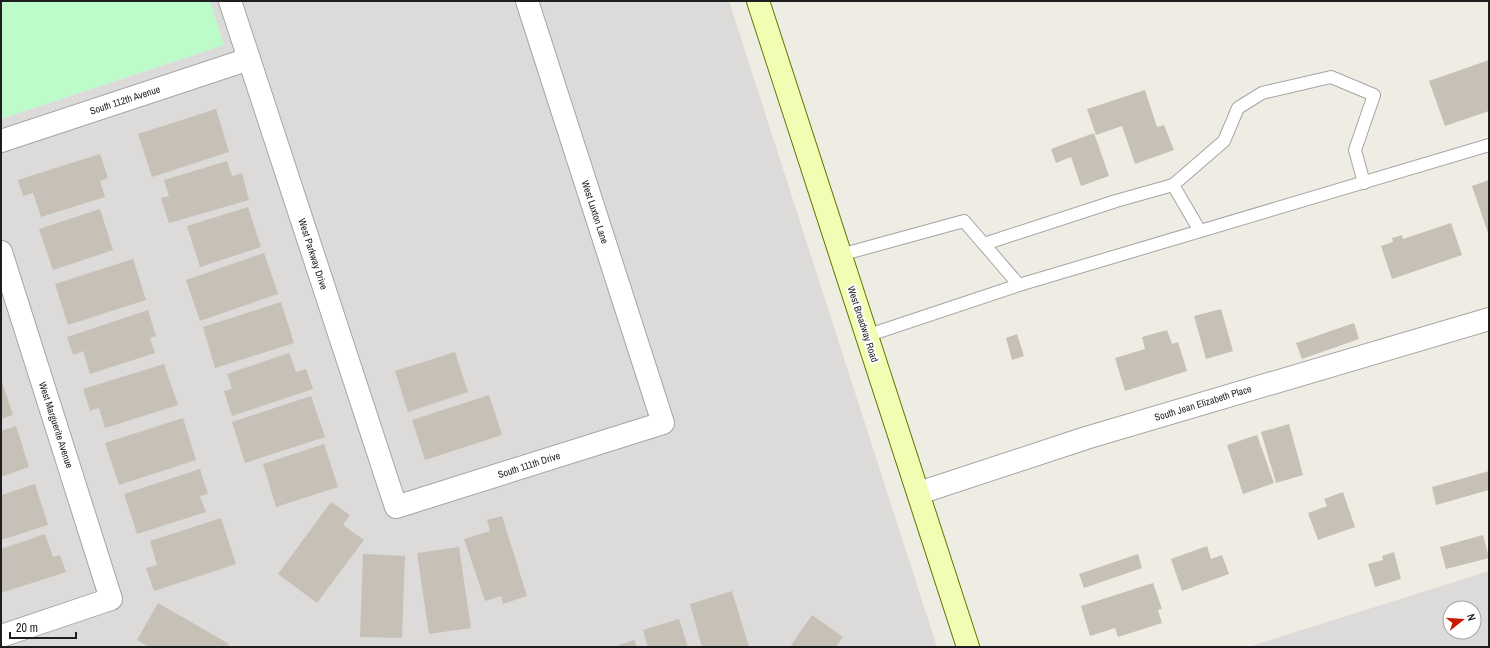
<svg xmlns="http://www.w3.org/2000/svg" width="1490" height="648" font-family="'Archivo Narrow',sans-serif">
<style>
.residential{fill:#dcdbda;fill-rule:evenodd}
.park{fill:#bdfcca}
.building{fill:#c7c0b6}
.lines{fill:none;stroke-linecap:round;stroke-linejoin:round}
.lane-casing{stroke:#a5a5a5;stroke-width:14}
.street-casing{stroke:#a5a5a5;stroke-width:24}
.secondary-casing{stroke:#5d7900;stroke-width:24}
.lane{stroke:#fff;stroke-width:12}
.street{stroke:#fff;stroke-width:22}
.secondary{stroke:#f0fdb3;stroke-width:22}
.labels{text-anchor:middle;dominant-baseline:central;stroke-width:4;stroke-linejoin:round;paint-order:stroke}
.street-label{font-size:10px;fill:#1e1e1e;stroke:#fff}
</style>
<rect width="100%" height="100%" fill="#efede3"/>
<g class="residential">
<path d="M1,1h728l208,646h-936z"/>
<path d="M1489,571v76h-241zM1450,608h24v24h-24z"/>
</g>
<path class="park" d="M1,1h209l14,44 -223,74z"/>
<g class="building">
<path d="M1489,60v51l-44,15 -16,-45z"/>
<path d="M1145,90l12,37 7,-2 10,25 -39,14 -13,-38 -26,9 -9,-26z"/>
<path d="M216,109l13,43 -77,25 -14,-43z"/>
<path d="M1094,133l15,43 -28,10 -10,-29 -15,6 -5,-14z"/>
<path d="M100,154l8,24 -8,3 5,16 -64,20 -8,-24 -10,3 -5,-16z"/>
<path d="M227,161l5,15 10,-3 7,27 -80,23 -8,-25 8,-2 -5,-16z"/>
<path d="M1489,180v56l-17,-50z"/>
<path d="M248,207l13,40 -61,20 -13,-41z"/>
<path d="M100,209l13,41 -60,20 -14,-41z"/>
<path d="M1451,223l11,32 -70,24 -11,-33 12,-4 -1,-4 10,-3 1,4z"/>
<path d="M264,253l14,41 -78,27 -14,-41z"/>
<path d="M133,259l13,41 -78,25 -13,-41z"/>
<path d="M281,302l13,41 -79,25 -12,-41z"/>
<path d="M1221,309l12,42 -27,8 -12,-43z"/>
<path d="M148,310l8,26 -6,2 5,15 -65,21 -7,-23 -10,4 -6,-18z"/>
<path d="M1354,323l5,16 -57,20 -6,-16z"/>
<path d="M1167,330l5,14 6,-2 9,29 -62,20 -10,-33 30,-9 -3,-12z"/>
<path d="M1017,334l7,22 -12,4 -6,-22z"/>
<path d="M455,352l13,40 -60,20 -13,-41z"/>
<path d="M289,353l7,19 10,-3 7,20 -81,27 -8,-25 8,-2 -5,-15z"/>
<path d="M164,364l14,41 -73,23 -6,-20 -9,3 -7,-22z"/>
<path d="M1,379l12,36 -12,4z"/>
<path d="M489,395l13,40 -77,25 -13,-40z"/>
<path d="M311,396l14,41 -80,26 -13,-41z"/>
<path d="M183,418l13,42 -77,25 -14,-42z"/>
<path d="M1289,424l14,51 -27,8 -15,-51z"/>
<path d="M16,426l13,41 -28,10v-46z"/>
<path d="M1257,435l17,48 -31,11 -16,-49z"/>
<path d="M324,444l14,43 -62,20 -13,-43z"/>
<path d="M200,469l8,25 -8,2 6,16 -69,22 -13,-40z"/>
<path d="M1489,471v19l-53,15 -4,-18z"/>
<path d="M35,484l13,41 -47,15v-45z"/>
<path d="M1343,492l12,35 -37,13 -10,-27 19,-7 -3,-7z"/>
<path d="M331,502l19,13 -7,10 21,15 -47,63 -39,-29z"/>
<path d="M502,516l25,80 -24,8 -2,-8 -16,5 -21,-62 26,-8 -3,-11z"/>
<path d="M221,518l15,46 -82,27 -8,-23 11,-3 -7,-24z"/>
<path d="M45,534l8,23 7,-2 6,17 -65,21v-44z"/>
<path d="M1483,535l6,23 -43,11 -6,-22z"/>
<path d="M1207,546l4,13 11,-4 7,19 -47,17 -11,-32z"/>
<path d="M459,547l12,81 -42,6 -12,-81z"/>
<path d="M1394,552l7,27 -26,8 -7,-23 15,-4 -1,-4z"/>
<path d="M363,554l42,2 -3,82 -42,-1z"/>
<path d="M1138,554l4,14 -58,20 -5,-14z"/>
<path d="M1153,583l9,26 -4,1 4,13 -44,14 -3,-9 -25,8 -9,-30z"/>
<path d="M732,591l17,56h-47l-12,-43z"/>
<path d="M158,603l71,41 -2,3h-78l-12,-7z"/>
<path d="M812,615l31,22 -7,10h-46z"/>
<path d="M679,619l9,28h-40l-5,-17z"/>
<path d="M634,640l3,7h-23z"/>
</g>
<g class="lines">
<defs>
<g id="lane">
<path d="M1173,185l51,-44 14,-33 24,-15 69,-16 43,18 -19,55 9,33"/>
<path d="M984,244l132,-43 57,-16 27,46"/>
<path d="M840,255l124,-34 55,64"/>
<path d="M866,336l153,-51 470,-140"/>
</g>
<g id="street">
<path d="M230,1l166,506 267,-84 -136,-422"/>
<path d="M1,141l248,-82"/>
<path d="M1,252l110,347 -110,37"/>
<path d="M919,493l167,-55 403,-119"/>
</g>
<path id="secondary" d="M758,1l210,646"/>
</defs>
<use href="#lane" class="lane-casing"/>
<use href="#street" class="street-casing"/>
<use href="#secondary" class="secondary-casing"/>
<use href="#lane" class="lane"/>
<use href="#street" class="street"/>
<use href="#secondary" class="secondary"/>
</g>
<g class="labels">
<g class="street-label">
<text transform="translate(125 100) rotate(-18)">South 112th Avenue</text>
<text transform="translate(595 212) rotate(72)">West Luxton Lane</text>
<text transform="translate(313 254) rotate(72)">West Parkway Drive</text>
<text transform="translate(863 324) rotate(72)">West Broadway Road</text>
<text transform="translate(1203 403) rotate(-17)">South Jean Elizabeth Place</text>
<text transform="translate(56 425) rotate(72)">West Marguerite Avenue</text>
<text transform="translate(529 465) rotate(-18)">South 111th Drive</text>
</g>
</g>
<rect width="1490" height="648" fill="none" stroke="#1e1e1e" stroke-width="4"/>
<g transform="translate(1462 620) rotate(73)"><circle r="19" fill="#ffffff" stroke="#a5a5a5"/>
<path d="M0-3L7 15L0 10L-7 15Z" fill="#cb1900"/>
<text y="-6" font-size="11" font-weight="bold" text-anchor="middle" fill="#1e1e1e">N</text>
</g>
<path d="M10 632v6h66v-6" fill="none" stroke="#1e1e1e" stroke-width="2"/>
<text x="16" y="632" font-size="12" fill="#1e1e1e" stroke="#ffffff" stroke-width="3" paint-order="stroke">20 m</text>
</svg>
